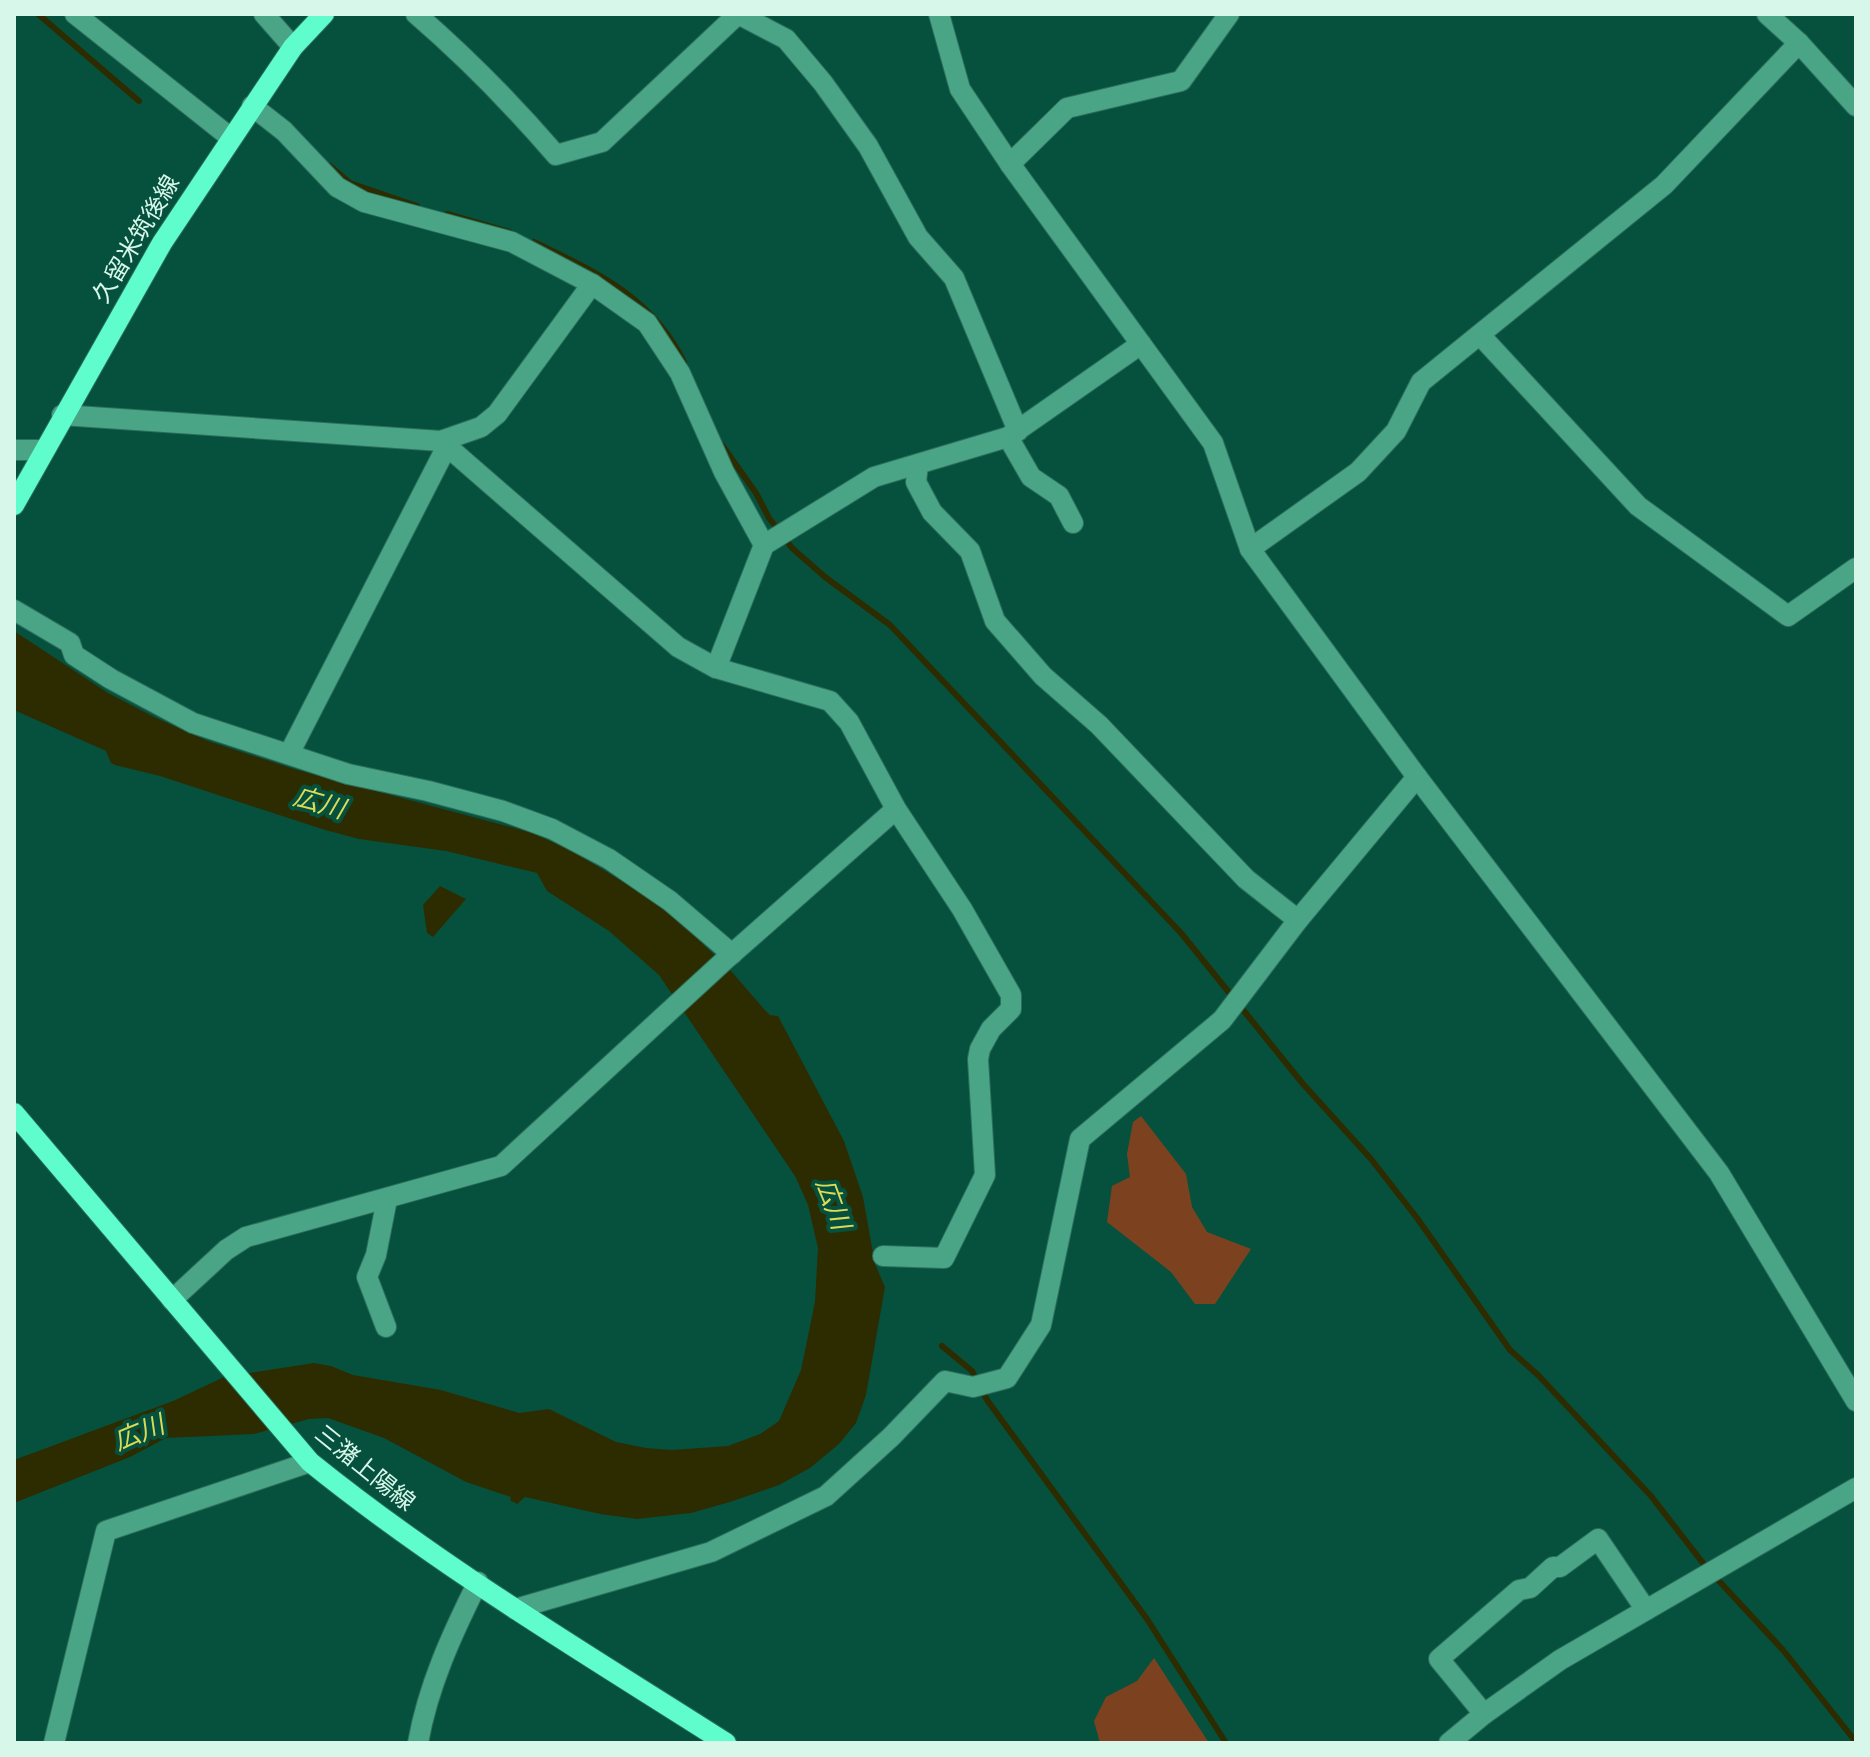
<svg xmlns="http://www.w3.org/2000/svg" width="1870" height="1757" font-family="'Nunito Sans','Noto Sans JP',sans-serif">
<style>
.green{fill:#7c4220}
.water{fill:#2d2c00}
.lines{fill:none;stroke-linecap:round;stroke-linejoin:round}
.stream{stroke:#2d2c00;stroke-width:6}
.minor-casing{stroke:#2c6f5c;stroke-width:22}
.major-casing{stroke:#2c6f5c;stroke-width:22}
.minor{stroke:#4aa587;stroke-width:20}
.major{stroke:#60fdcc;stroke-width:20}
.labels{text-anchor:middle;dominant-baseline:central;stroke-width:8;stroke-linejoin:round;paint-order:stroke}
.street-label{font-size:24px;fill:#d7f7ea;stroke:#06513d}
.water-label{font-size:26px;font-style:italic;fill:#dcdb57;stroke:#06513d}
</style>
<rect width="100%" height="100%" fill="#06513d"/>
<g class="green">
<path d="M1141,1116l45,58 6,33 15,25 44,17 -36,55h-20l-24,-32 -64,-50 5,-36 18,-9 -3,-23 6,-32z"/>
<path d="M1154,1658l55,85h-109l-6,-22 12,-24 31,-16z"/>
</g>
<g class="water">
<path d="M14,631l94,62 46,24 54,24 86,28 235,63 40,17 74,45 38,29 50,48 33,38 6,6 8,1 66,125 19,56 12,67 10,23 -19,108 -10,28 -17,21 -29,24 -31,17 -49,17 -39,11 -54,6 -37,-5 -75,-17 -8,7 -7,-4 1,-3 -45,-15 -82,-44 -56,-20 -19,1 -55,15 -88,4 -36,19 -116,46v-43l159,-59 51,-24 90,-14 17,3 22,9 88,15 78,23 30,-4 67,33 30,6 26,2 56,-4 32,-12 19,-13 22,-51 14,-68 3,-54 -10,-43 -13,-29 -136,-201 -50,-44 -62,-40 -10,-18 -91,-22 -87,-12 -34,-9 -165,-54 -45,-11 -4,-2 -5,-12 -92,-41z"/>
<path d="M440,886l26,13 -33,38 -6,-4 -4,-28z"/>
</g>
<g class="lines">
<g class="stream">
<path d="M38,14l101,87"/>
<path d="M330,166l20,17 67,23"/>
<path d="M447,214l62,18"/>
<path d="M534,242c62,30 118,55 150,120"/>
<path d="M722,445l34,48 13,25 23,30 33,29 65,48 291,308 122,151 68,75 46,59 93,132 28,25 113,121 55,71 77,83 73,92"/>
<path d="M942,1346l30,25 15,29 160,219 79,124"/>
</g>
<defs>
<g id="minor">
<path d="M75,14l156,124"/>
<path d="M264,14l29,33"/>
<path d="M416,14c51,44 96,90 140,141l46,-13 136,-128 48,25 37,44 45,63 50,91 36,41 64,153"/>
<path d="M939,14l21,75 50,75 203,279 37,106 167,228 302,396 137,228"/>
<path d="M1767,14l32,29 57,63"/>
<path d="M252,106l32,25 53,56 27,15 148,40 80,42 55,39 33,50 44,99 40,73"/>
<path d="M1010,164l57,-56 114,-27 48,-67"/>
<path d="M1480,335l158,171 150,110 68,-48"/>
<path d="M62,415l379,26 40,-14 16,-13 95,-130"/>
<path d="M1008,437l23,40 28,19 14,27"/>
<path d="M441,441l237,206 38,21 114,33 19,21 47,87 66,100 49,86v14l-20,20 -11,20 -2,10 7,116 -41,83 -61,-2"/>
<path d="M14,450h30"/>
<path d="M918,465l-2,17 16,30 38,39 25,70 48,55 56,49 147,154 52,41"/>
<path d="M1250,549l108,-77 38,-41 25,-49 243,-197 135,-142"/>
<path d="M14,610l56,33 4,12 37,24 82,44 155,51 80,17 75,20 49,18 57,30 61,42 62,53"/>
<path d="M716,668l48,-123 110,-68 134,-40 133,-93"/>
<path d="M289,754l158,-308"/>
<path d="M172,1300l54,-50 20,-13 255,-71 224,-206 171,-151"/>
<path d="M386,1327l-19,-50 9,-22 11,-56"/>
<path d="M515,1609l196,-57 115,-56 65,-59 54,-56 28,6 34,-9 34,-53 39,-186 142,-119 76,-100 119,-143"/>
<path d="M1484,1714l-45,-55 80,-69 11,-2 23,-21h7l38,-28 48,71"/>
<path d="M54,1743l52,-212 204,-69"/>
<path d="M418,1743c10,-57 34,-109 60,-161"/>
<path d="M1449,1743l35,-29 76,-54 296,-172"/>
</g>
<g id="major">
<path d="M14,505l148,-262 131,-196 31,-33"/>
<path d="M14,1113l296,349c130,105 275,191 416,281"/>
</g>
</defs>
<use href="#minor" class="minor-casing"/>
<use href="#major" class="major-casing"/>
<use href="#minor" class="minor"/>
<use href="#major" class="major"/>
</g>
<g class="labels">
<g class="street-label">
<text transform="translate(136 239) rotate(-59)">久留米筑後線</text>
<text transform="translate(365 1468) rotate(39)">三潴上陽線</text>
</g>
<g class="water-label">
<text transform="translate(319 803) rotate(16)">広川</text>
<text transform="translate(833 1204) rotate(70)">広川</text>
<text transform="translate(139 1433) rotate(-22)">広川</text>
</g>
</g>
<rect width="1870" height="1757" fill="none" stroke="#d7f7ea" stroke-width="32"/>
</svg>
